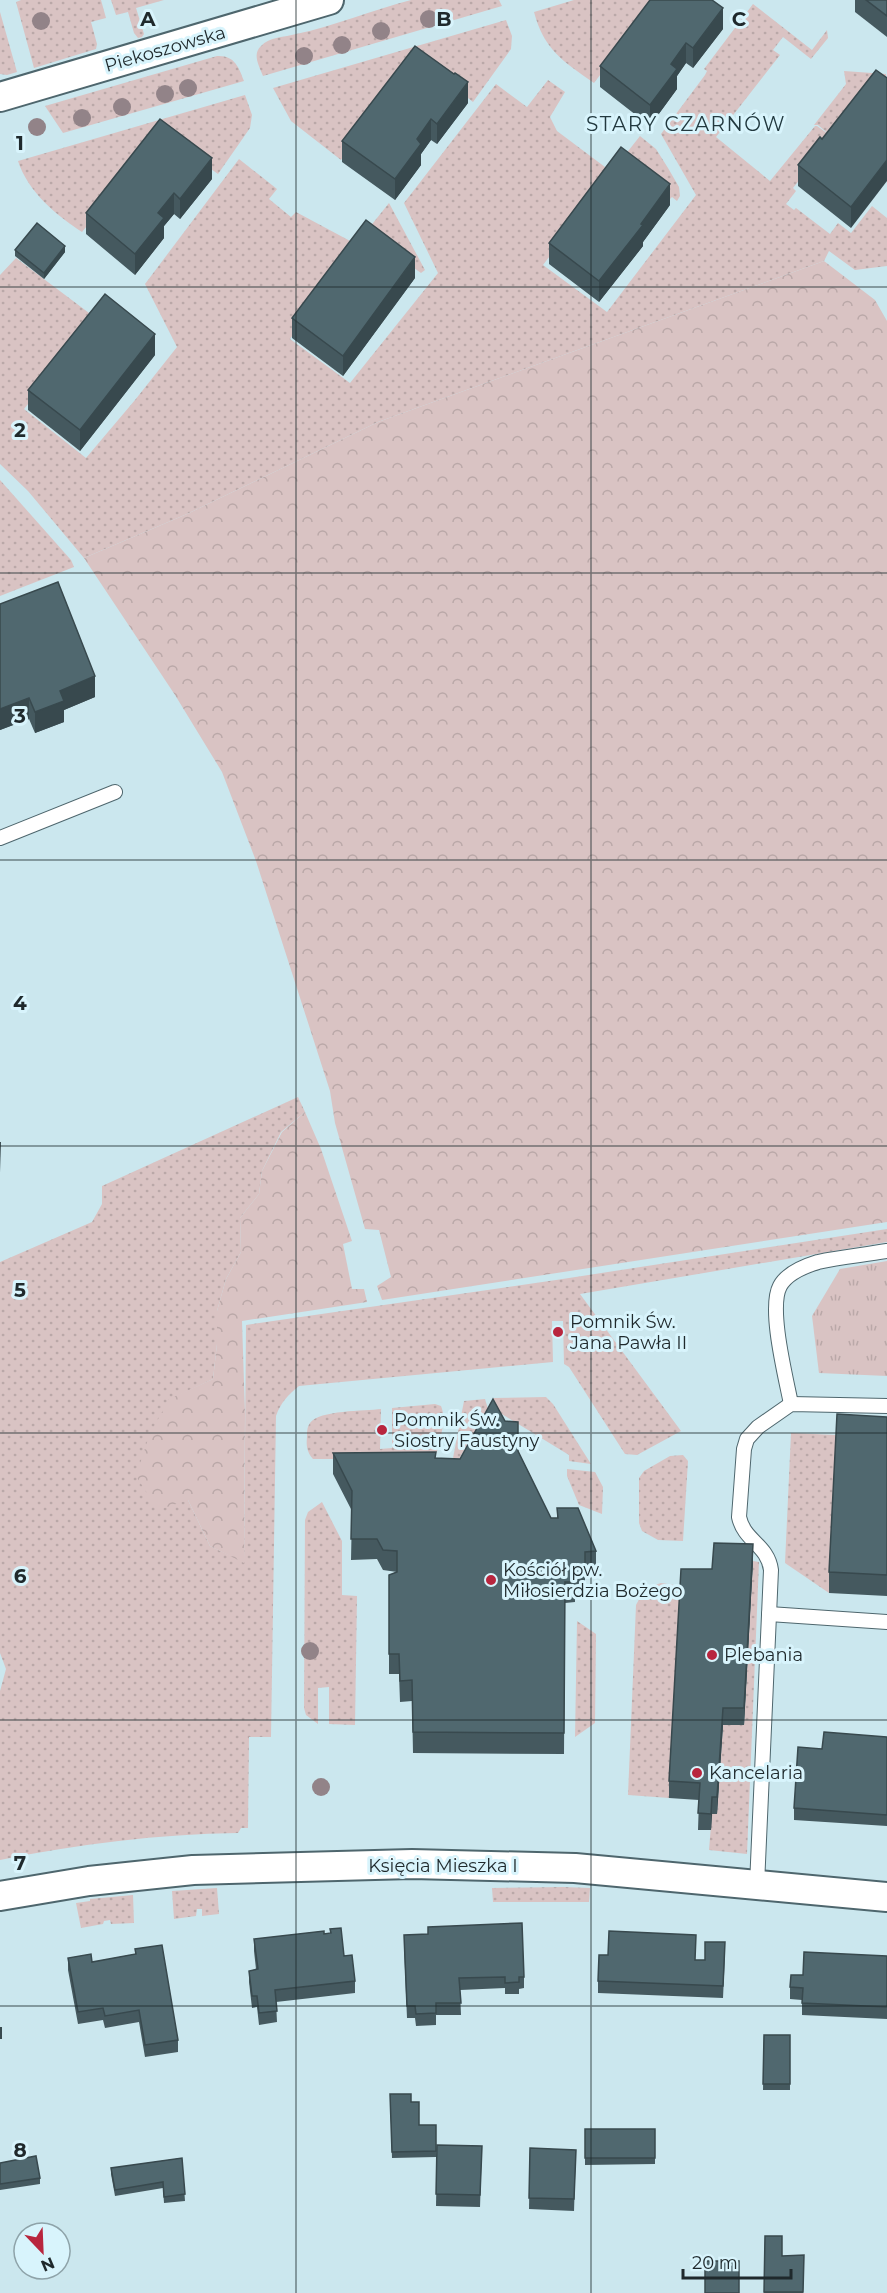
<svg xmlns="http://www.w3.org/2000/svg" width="887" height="2293" font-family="Montserrat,sans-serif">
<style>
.grass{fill:url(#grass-dots)}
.forest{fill:url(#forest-crowns)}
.park{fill:url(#park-tufts)}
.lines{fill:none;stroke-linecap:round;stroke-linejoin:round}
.lane-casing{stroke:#4e666d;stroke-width:16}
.street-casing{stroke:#4e666d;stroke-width:32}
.lane{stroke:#fff;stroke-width:14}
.street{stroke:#fff;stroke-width:28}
.tree{fill:#928388}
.wall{fill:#45595f}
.shaded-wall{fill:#38494e}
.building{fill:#50686f;stroke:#38494e;stroke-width:1.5}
.grid{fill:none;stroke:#1f292c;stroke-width:1.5;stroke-opacity:0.55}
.poi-dot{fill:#b8263e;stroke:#d8f4fc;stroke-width:2}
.labels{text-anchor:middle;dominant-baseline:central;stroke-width:6;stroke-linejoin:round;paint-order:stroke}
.street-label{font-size:18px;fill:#1f292c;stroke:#d8f4fc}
.poi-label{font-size:18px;fill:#1f292c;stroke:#d8f4fc;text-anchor:start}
.neighbourhood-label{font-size:20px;letter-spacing:1.5px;fill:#22393f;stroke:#d8f4fc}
.grid-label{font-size:20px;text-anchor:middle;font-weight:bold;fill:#1f292c;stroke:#d8f4fc;stroke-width:6;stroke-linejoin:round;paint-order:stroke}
</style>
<defs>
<pattern id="grass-dots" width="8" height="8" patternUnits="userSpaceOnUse" patternTransform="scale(1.5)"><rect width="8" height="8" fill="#d9c3c3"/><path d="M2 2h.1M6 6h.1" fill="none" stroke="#baa8a8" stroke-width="1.8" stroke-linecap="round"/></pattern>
<pattern id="forest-crowns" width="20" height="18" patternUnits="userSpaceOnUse" patternTransform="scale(1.5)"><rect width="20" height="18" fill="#d9c3c3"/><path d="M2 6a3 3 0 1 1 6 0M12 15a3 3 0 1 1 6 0" fill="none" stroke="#baa8a8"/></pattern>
<pattern id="park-tufts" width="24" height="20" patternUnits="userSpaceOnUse" patternTransform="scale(1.5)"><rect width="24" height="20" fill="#d9c3c3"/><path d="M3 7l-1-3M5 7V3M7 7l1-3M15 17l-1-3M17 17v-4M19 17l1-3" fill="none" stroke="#baa8a8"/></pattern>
</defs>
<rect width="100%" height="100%" fill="#cbe7ee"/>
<g class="grass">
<path d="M21,0h80l5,18 -15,4 6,22 -1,5 -62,19 -18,-66z"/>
<path d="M111,0h53l-28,8 8,26 -2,3 -4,1 -4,-5 -6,-21 -12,3z"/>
<path d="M411,0h88l3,6 -239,70c-4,-10 -11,-22 -2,-30 8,-9 24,-9 35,-12 39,-8 76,-24 115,-34z"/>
<path d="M574,0h83l-63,83c-31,-22 -50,-33 -60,-71z"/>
<path d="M753,4l59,46 15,-20 1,8 -17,21 -28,-22 -10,13 7,5 -64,82 54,44 45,-55h2l14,10 -13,-11h-4l32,-41 -2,-13 42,3 1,20 -54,44 -40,50 3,3 -10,13 8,6 2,-2 34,26 8,-11 13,10 21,-27 15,12v48l-32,4 -26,-19 -5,10 -446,161 -191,92 -103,44 -56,-67 -28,-27v-189l16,-17 81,61 -73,90 62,49 49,-58 42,-53 -32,-63 94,-125 38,30 -8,10 22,18 5,-5 56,30 1,11 -63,86 60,44 88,-110 -34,-70 92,-119 31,23 21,-27 17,12 -15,25 7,14 56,42 -70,92 64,47 89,-117 -35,-61 44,-59 2,-4 -3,-2z"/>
<path d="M0,12l17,60 -10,3 -7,-1z"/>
<path d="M506,20l6,16 -1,13 -38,53 -54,-43 -78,101 -50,-39 -18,-33z"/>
<path d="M217,56c18,-1 22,12 27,25l-181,52 -18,-27z"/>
<path d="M245,95l7,20 -2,13 -32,46 -56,-40 -80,98c-26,-17 -54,-40 -64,-71z"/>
<path d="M640,136l16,13 12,19 11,19 1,9 -3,5 -5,-4 -2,2 -45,-44z"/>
<path d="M389,203l36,67 -4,3 -56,-40z"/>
<path d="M0,480l71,80 3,7 -74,29z"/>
<path d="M298,1097l7,15 -24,20 -19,39 -3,23 -19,24 1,34 -15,27 -9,32v33l-4,35 -44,21 19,100 22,46 34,16 2,-237 310,-45 331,-51v13l-307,52 101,137 -44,24 -12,-1 -56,-87 -5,-3 -1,-43h-11l1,41 -254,24c-11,9 -18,16 -23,30l-5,321h-22l-1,91h-7l-3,5c-79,1 -160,11 -238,27v-169l6,-22 -6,-16v-391l92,-40 10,-18v-18z"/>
<path d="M546,1397l7,7 38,60 -22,-3v-6l-69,-42 -7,-15z"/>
<path d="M485,1399l3,10 -29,50 -6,-1 11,-57z"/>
<path d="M435,1404l6,2c6,14 -1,32 -4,46l-10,7h-114c-6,-7 -7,-13 -6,-22 0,-5 0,-10 3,-14 9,-13 55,-12 71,-14l-1,40 12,-1v-40z"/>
<path d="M791,1433l46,2 -8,158 -44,-30z"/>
<path d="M683,1455l5,6 -5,80 -25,-1 -16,-9 -3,-8v-45l5,-7 26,-15z"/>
<path d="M567,1469l28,3 8,15 -1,27 -23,-9 -12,-29z"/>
<path d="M322,1502l20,39v54l15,1 -2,129 -26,-1v-37l-11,1v36l-12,-9 -2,-7 1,-188 3,-8z"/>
<path d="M753,1561l6,1 -12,292 -38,-4 3,-37h5l6,-88h21z"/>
<path d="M661,1583l20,3 -12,212 -41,-3 8,-190c6,-12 12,-18 25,-22z"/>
<path d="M577,1621l19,13 -1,89 -20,14z"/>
<path d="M563,1887l27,1 -1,14h-96l-1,-14z"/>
<path d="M217,1888l2,26 -17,2v-7h-5l-1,7 -22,3 -2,-28z"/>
<path d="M133,1895l1,28 -23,1 -1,-4 -6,1 -1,3 -22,4 -5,-25 14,-2v-2z"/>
</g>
<g class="forest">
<path d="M824,261l51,39 12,21v901l-505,78 -5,-14 14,-9 -12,-47 -14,-1 -30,-106 -5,-32 -74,-230 -34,-89 -47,-77 -91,-137 103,-44 191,-92z"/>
<path d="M305,1112l16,37 31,92 -9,3 9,45h12l3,13 -125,19 3,92 -1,150 -34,-17 -22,-46 -30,10 -22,-34 13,-40 20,-37 44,-20 4,-35v-33l9,-32 15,-27 -1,-34 19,-24 3,-23 20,-39z"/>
</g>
<path class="park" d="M887,1261v115l-68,-3 -7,-57 28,-47z"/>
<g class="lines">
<defs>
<g id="lane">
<path d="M0,838l115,-46"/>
<path d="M791,1404c-5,-26 -23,-96 -11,-118 7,-13 25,-20 38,-24 23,-5 46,-7 69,-11"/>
<path d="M769,1614l118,8"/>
<path d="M757,1885l14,-315c-3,-25 -27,-29 -32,-53l5,-68 3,-10 11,-12 33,-23 96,2"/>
</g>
<g id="street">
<path d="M0,97l329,-97"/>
<path d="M0,1896l89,-15 104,-11 219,-6 163,4 312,29"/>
</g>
</defs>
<use href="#lane" class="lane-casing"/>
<use href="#street" class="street-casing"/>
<use href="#lane" class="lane"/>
<use href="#street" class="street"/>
</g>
<g class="tree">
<circle cx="429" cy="19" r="9"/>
<circle cx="41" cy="21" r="9"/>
<circle cx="381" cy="31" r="9"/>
<circle cx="342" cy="45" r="9"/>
<circle cx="304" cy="56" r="9"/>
<circle cx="188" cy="88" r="9"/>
<circle cx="165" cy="94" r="9"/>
<circle cx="122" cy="107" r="9"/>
<circle cx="82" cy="118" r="9"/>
<circle cx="37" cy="127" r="9"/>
<circle cx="310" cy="1651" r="9"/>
<circle cx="321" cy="1787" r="9"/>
</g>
<g class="wall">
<path d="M855,0h32v37l-32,-25z"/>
<path d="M723,29l-30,39 -7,-5 -9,13v13l-27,37 -50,-39v-21z"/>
<path d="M876,70l-25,158 -53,-42v-21l24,-26z"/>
<path d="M468,103l-31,41 -6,-4 -10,14v11l-26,35 -53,-38v-21z"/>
<path d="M212,179l-32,40 -6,-5 -10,12v12l-29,37 -49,-41v-21z"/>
<path d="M670,205l-27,37v4l-44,56 -50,-38v-21z"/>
<path d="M15,250l50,2 -21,27 -29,-23z"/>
<path d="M415,278l-72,98 -51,-38v-20z"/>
<path d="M155,355l-75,96 -52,-41v-20z"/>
<path d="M0,604l95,93 -31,13v12l-29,11 -6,-14 -29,11z"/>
<path d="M887,1417v179l-58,-3v-21z"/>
<path d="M518,1451l33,67h6v-10l39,43v20l-11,2v15h-10v14l-10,1 -1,151 -151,-1 -1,-52 -12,1 -1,-28h-10v-99l8,-3 -14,-2 -6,-11 -26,1 1,-49 -19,-37v-21l127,6z"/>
<path d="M753,1561l-9,164h-21l-6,89h-5l-1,16h-13l1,-30 -30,-2v-17l43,-212z"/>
<path d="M887,1737v89l-93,-6v-12l28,-59z"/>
<path d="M324,1934l20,22 11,25v12l-79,9 1,20 -18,3 -2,-18 -5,1 -3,-26v-11l7,-2 -2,-18v-12z"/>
<path d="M404,1947l120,30v11l-5,1v5h-14v-6l-45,2 1,25h-25v10l-20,1 -1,-8h-8z"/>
<path d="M135,1949l43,91v12l-33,5 -6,-35 -34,6 -2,-8 -25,4 -10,-54v-12l24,4 43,-8z"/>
<path d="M725,1954l-2,44 -125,-5v-12l97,-21h10z"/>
<path d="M887,1956v63l-85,-4v-15l-12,-1v-12l13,-12z"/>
<path d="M764,2035h26v55h-27z"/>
<path d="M390,2094l21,8 8,23h17v32l-44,1z"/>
<path d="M585,2129h70v35l-70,1z"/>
<path d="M437,2145l45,1 -2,61 -44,-1z"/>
<path d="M530,2148l46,2 -2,61 -45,-2z"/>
<path d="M182,2158l3,43 -21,2 -1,-15 -48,8 -4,-22v-6z"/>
<path d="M0,2163l40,15v6l-40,6z"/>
<path d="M765,2236l17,20 22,-1 -1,38h-39z"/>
</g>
<g class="shaded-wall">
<path d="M723,8v21l-30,39v-20z"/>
<path d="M686,43v20l-9,13v13l-27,37v-21l21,-41z"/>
<path d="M468,82v21l-31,41v-20z"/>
<path d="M431,119v21l-10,14v11l-26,35v-21l22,-40z"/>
<path d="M212,158v21l-32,40v-20z"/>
<path d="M887,160v21l-36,47v-21z"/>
<path d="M670,184v21l-27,37v4l-44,56v-21z"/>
<path d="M174,193v21l-10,12v12l-29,37v-21l23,-41z"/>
<path d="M65,246v6l-21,27v-6z"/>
<path d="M415,257v21l-72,98v-20z"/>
<path d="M155,334v21l-75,96v-21z"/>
<path d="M95,676v21l-31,13v12l-29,11v-21l25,-21z"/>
<path d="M29,698v21l-29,11v-21z"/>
<path d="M0,1142h1l-1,30z"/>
<path d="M753,1544v17l-9,164v-17z"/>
<path d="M723,1708v17l-6,89v-17z"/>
<path d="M712,1797v17l-1,16v-16z"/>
<rect x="0" y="2027" width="2" height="12"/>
</g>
<g class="building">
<path d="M650,0h62l11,8 -30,40 -7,-5 -15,21 6,5 -27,36 -50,-39z"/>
<path d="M866,0h21v16z"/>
<path d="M415,46l39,28 1,-1 13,9 -31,42 -6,-5 -14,20 4,5 -26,35 -53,-38z"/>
<path d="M876,70l11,8v82l-36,47 -53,-42 22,-28 2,2z"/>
<path d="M160,119l52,39 -32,41 -6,-6 -16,20 6,5 -29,36 -49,-41z"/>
<path d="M621,147l49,37 -29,40 2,1 -44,56 -50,-38z"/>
<path d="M366,220l49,37 -72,99 -51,-38z"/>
<path d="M37,223l28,23 -21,27 -29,-23z"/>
<path d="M105,294l50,40 -75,96 -52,-40z"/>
<path d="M58,582l37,94 -35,15 4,10 -29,11 -6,-14 -29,11v-105z"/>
<path d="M493,1399l12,22 13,1v29l33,67h7l-1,-10h21l18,43 -11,1v15h-10v15h-10l-1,151 -151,-1 -1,-52 -12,1 -1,-27h-10v-79l8,-3v-21l-14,-1 -6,-11h-26l1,-48 -19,-38 103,-1 -1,6 25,1z"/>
<path d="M837,1414l50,3v158l-58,-3z"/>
<path d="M714,1543l39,1 -9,164h-21l-6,89h-5l-1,17 -13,-1 2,-30 -31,-2 12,-212h31z"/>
<path d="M824,1732l63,5v78l-93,-7 4,-61 24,2z"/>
<path d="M522,1923l2,54h-5v5l-14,1v-6l-46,1 2,25h-25v10l-20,1 -1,-8h-8l-3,-71 24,-1v-7z"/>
<path d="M341,1928l3,28 8,-1 3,26 -80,9 2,21 -18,2 -2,-17h-5l-3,-25 9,-2 -4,-30 70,-8v3l7,-1 -1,-4z"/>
<path d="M609,1931l87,4 -1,25h10v-18h20l-2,44 -125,-5 1,-26h9z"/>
<path d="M162,1945l16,95 -33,5 -6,-35 -34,6 -2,-8 -25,4 -10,-54 23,-4 1,8 44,-8 -1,-5z"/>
<path d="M804,1952l83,4v51l-85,-4 1,-15 -13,-1 1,-12h12z"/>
<path d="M764,2035h26v49h-27z"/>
<path d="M390,2094h21v8h8v23h17v26l-44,1z"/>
<rect x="585" y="2129" width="70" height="29"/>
<path d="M437,2145l45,1 -2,49 -44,-1z"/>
<path d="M530,2148l46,2 -2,49 -45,-1z"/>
<path d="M36,2156l4,22 -40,6v-21z"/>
<path d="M182,2158l3,36 -21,3 -1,-15 -48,8 -4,-22z"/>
<path d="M765,2236h17v20l22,-1 -1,37h-39z"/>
<rect x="705" y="2261" width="34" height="32"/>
</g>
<path class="grid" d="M296,0v2293M591,0v2293M0,287h887M0,573h887M0,860h887M0,1146h887M0,1433h887M0,1720h887M0,2006h887"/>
<g class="poi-dot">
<circle cx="558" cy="1332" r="6"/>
<circle cx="382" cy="1430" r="6"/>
<circle cx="491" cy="1580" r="6"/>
<circle cx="712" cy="1655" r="6"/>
<circle cx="697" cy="1773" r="6"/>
</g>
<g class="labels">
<g class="street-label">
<text transform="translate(165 49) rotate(-16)">Piekoszowska</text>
<text x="443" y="1866">Księcia Mieszka I</text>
</g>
<g class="poi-label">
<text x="570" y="1322">Pomnik Św.<tspan x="570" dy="21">Jana Pawła II</tspan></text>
<text x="394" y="1420">Pomnik Św.<tspan x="394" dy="21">Siostry Faustyny</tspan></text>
<text x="503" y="1570">Kościół pw.<tspan x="503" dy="21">Miłosierdzia Bożego</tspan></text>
<text x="724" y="1655">Plebania</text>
<text x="709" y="1773">Kancelaria</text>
</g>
<g class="neighbourhood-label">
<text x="686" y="124">STARY CZARNÓW</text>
</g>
</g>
<g class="grid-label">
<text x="148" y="26">A</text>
<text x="444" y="26">B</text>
<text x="739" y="26">C</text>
<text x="20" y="150">1</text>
<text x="20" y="437">2</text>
<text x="20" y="723">3</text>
<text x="20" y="1010">4</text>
<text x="20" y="1297">5</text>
<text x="20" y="1583">6</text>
<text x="20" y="1870">7</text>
<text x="20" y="2157">8</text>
</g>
<g transform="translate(42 2251) rotate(157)"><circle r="28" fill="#d8f4fc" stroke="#8ea3a9" stroke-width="1.5"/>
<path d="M0-4.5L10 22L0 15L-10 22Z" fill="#b8263e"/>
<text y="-9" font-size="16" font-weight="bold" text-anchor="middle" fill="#1f292c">N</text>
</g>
<path d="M683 2269v9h108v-9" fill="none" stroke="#1f292c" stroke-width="3"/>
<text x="692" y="2269" font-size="18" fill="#1f292c" stroke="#d8f4fc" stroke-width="4.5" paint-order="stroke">20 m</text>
</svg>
